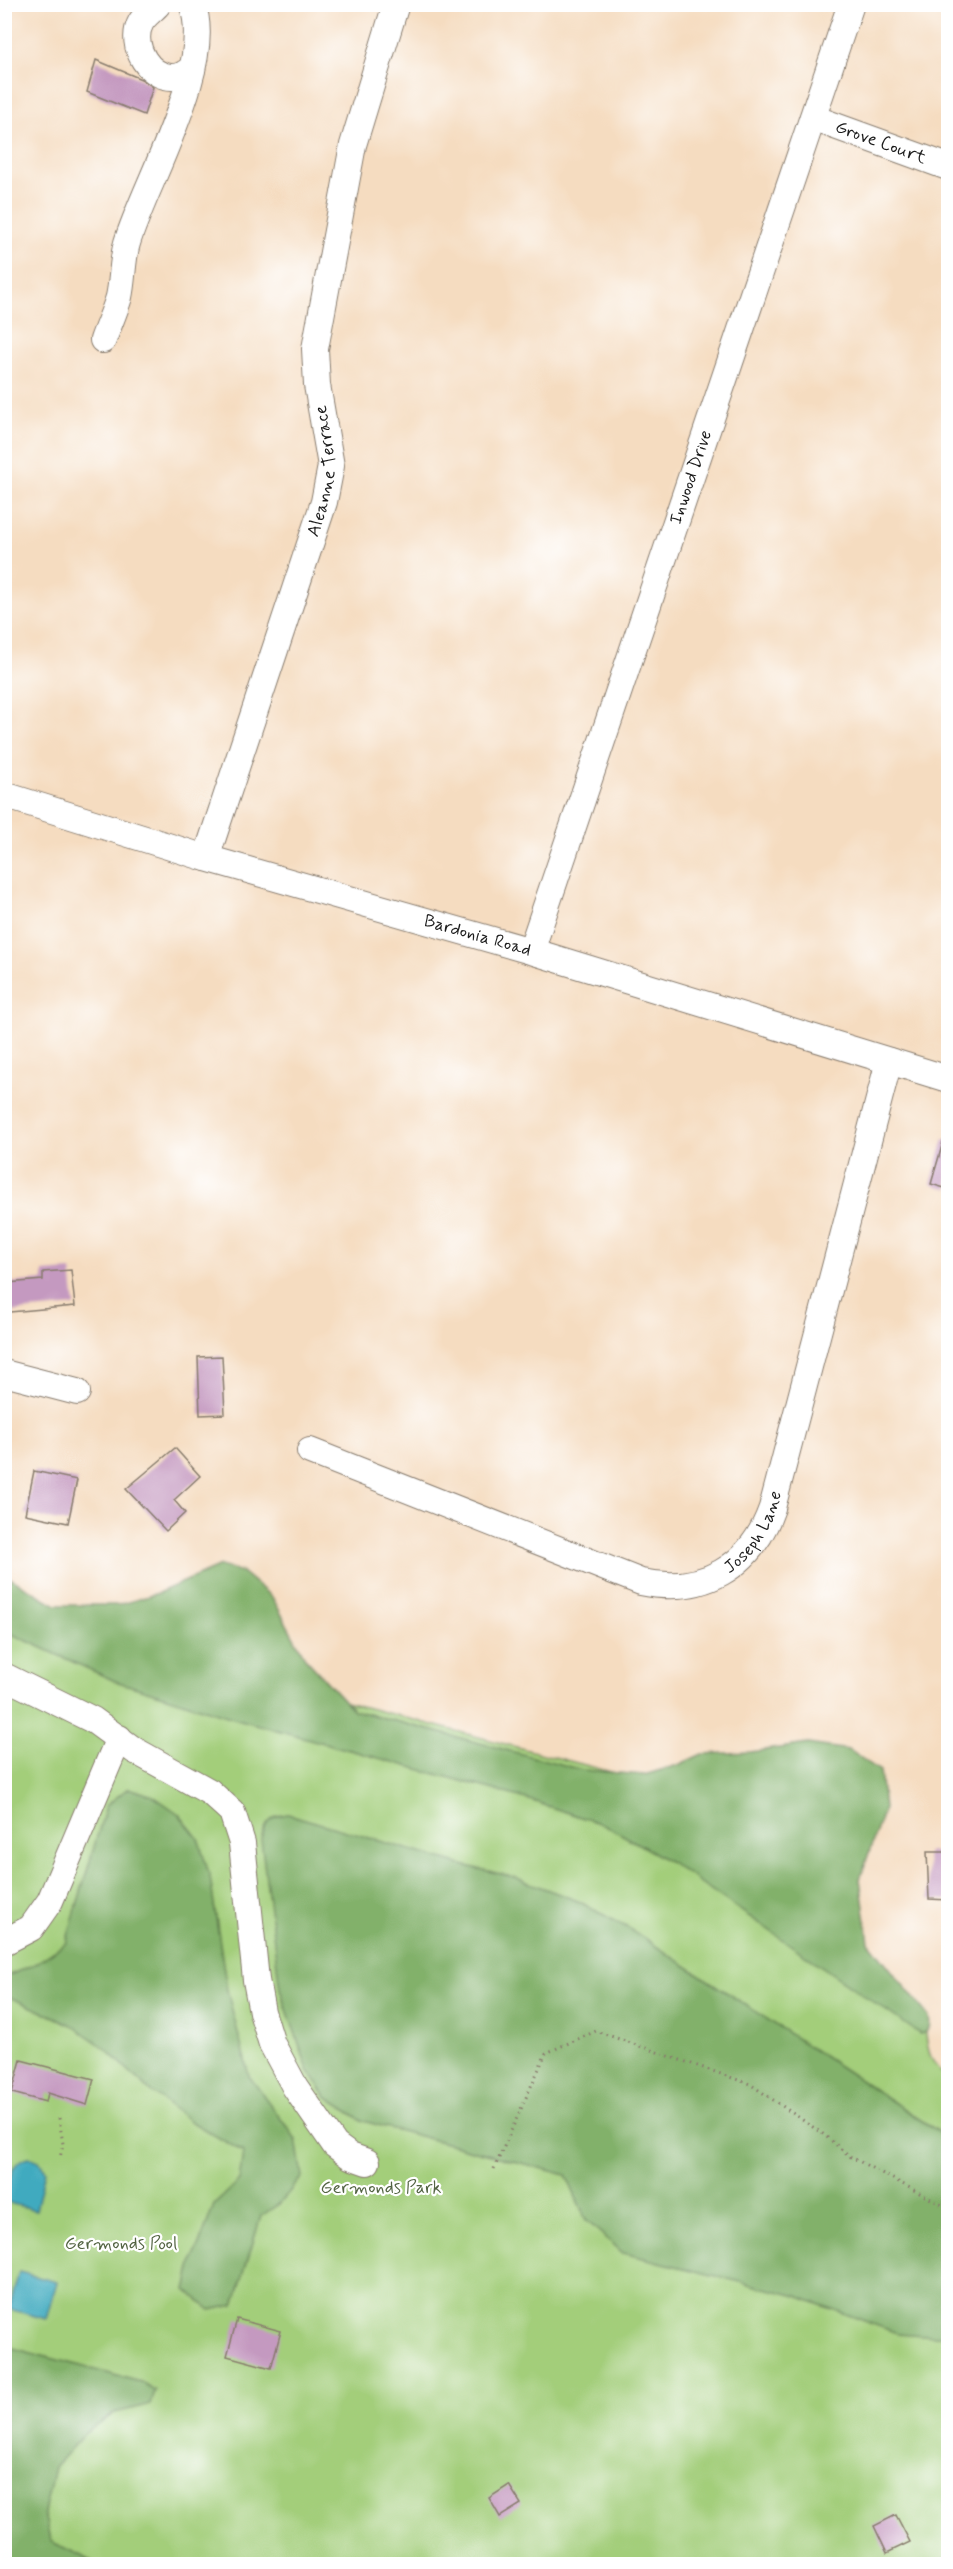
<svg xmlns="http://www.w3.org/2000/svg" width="953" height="2569" font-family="Mynerve,sans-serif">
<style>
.green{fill:#a3ce7a;stroke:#60754b;stroke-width:1.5}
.forest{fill:#82b16a;stroke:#4f6643;stroke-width:1.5}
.water{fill:#3faabf;stroke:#2e636e;stroke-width:1.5}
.building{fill:#c499c0}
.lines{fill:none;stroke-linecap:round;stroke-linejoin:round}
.minor-casing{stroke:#887c6e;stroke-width:28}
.path{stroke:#887c6e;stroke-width:3;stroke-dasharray:1.5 4.5;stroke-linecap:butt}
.minor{stroke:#fff;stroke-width:26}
.labels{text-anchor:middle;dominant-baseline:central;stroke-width:4.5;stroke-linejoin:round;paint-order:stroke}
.street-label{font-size:18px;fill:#1c1c1c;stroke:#fff}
.park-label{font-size:18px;fill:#526342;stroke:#fff}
</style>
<rect width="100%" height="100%" fill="#fff"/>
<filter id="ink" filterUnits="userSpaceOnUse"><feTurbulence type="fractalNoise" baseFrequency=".0167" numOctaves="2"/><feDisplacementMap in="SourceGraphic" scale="12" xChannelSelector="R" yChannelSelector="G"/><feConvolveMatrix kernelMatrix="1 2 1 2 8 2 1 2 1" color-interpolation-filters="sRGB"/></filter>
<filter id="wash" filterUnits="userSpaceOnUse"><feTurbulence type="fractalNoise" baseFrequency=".008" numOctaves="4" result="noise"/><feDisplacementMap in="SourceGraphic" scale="24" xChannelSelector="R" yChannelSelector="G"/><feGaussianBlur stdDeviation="1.35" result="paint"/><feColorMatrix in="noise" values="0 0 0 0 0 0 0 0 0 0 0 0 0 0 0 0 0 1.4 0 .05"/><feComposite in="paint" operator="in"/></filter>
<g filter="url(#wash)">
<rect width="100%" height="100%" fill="#f5dcc0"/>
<path class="green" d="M4,1612l729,192 186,230 7,-2c1,19 6,35 22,46v60l-258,-169 258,177v418h-909l-34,-14z"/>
<g class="forest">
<path d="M220,1566l22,6 30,25 34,62 47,51 230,60 61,5 34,-10 24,-11 48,-2 58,-8 41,6 31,21 4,38 -24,70 9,63 60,75 1,9 -4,6 -6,2 -250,-172 -65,-37 -82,-27 -286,-79 -122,-38 -110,-50v-56l51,30h63l39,-12z"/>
<path d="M128,1788l25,8 26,18 19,24 12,39 17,113 22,86 47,63 6,38 -23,27 -18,12 -27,89 -23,5 -25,-20 7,-30 21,-55 25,-24 4,-29 -55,-32 -39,-30 -44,-42 -35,-24 -63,-28 -2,-19 30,-13 31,-21 40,-137z"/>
<path d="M288,1814l170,50 56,13 64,24 52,28 318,209v199l-51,-4 -100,-37 -174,-43 -37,-33 -20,-45 -203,-54 -37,-24 -18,-27 -28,-81 -19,-150c5,-16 10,-23 27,-25z"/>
<path d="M5,2346l136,36 14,8 -4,14 -36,9 -31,21 -30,33 -10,46 6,28 48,23h-93z"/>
</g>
<g class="water">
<path d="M29,2157l10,4 6,10 -9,39 -31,-8c4,-17 4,-42 24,-45z"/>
<path d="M19,2272l38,10 -11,37 -37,-10z"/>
</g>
<g id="blocks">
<g class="building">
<path d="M96,60l45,19 12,8 -9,28 -57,-23z"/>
<path d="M944,1139l4,1v49l-17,-5z"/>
<path d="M71,1270l4,36 -65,6 -3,-29 36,-3v-8z"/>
<path d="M222,1356l3,58 -25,1 -2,-58z"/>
<path d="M175,1448l25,28 -26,24 11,13 -19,18 -40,-42z"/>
<path d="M34,1471l43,9 -9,43 -43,-9z"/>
<path d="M927,1852h21v48l-19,-1z"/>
<path d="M21,2060l73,19 -7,26 -39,-12 -2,9 -34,-9z"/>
<path d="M237,2319l44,12 -10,37 -44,-12z"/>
<path d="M509,2485l12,19 -21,13 -11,-19z"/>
<path d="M896,2515l14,27 -23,11 -13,-27z"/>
</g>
</g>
</g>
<g filter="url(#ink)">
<use href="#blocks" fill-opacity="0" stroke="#887c6e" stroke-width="1.5"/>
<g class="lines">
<defs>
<g id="minor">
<path d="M158,4c-5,6 -13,11 -17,18 -13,23 9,61 38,54 4,-1 9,-5 13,-7"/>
<path id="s1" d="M813,118l135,49"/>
<path d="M103,340c5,-14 12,-29 16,-43 4,-18 3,-37 8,-54 18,-60 89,-179 65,-239"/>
<path id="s2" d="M4,795l202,63 325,93 417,128"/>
<path id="s3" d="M206,858l118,-356 7,-36 -14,-81 -2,-36 38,-204 43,-141"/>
<path id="s4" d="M531,951l320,-947"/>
<path d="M4,1373l73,19"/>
<path id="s5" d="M310,1451l331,131c61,13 110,-14 131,-74l117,-447"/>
<path d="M4,1676l89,44 41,30 76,42 22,20 10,31 14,137 6,32 10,32 23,43 40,58 15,11 17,6"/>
<path d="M4,1942l27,-14 19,-27 69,-163"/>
</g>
</defs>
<use href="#minor" class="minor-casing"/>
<g class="path">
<path d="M59,2118l4,26 -3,14"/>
<path d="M494,2169l52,-116 50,-22 154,53 73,50 28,23 97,51"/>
</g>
<use href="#minor" class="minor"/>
</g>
</g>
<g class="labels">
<g class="street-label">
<text stroke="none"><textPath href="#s1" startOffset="72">Grove Court</textPath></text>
<text stroke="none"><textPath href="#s3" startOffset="406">Aleanne Terrace</textPath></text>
<text stroke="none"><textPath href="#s4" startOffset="500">Inwood Drive</textPath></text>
<text stroke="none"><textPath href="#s2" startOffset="494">Bardonia Road</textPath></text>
<text stroke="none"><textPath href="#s5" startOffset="492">Joseph Lane</textPath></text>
</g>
<g class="park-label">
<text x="381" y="2188">Germonds Park</text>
<text x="121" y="2244">Germonds Pool</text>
</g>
</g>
<rect width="953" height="2569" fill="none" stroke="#fff" stroke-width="24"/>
</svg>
